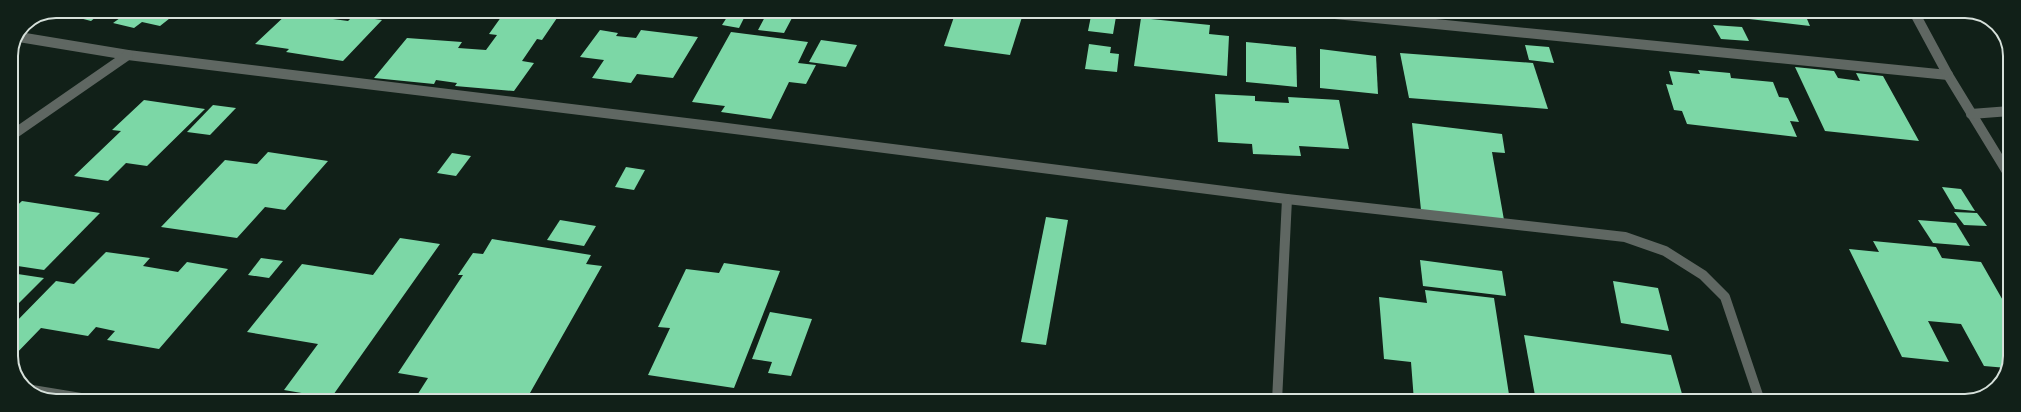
<svg xmlns="http://www.w3.org/2000/svg" width="2021" height="412" font-family="Jost,sans-serif">
<style>
.building{fill:#7cd7a6}
.lines{fill:none;stroke-linecap:round;stroke-linejoin:round}
.minor{stroke:#5f6762;stroke-width:10}
.rim{fill:none;stroke:#d6e0da;stroke-width:2}
</style>
<rect width="100%" height="100%" fill="#112018"/>
<g class="building">
<path d="M69,11h110l-19,15 -18,-4 -8,6 -21,-5 7,-5 -19,-5 -10,8 -27,-7z"/>
<path d="M772,11h28l-2,5z"/>
<path d="M956,11h20l46,6 -12,38 -66,-9z"/>
<path d="M1092,11h25l-4,23 -25,-3z"/>
<path d="M1705,12h99l6,14 -105,-12z"/>
<path d="M288,13l60,8 5,-5 29,4 -39,41 -57,-9 3,-3 -34,-5z"/>
<path d="M504,13l53,5 -15,22 -5,-1 -15,22 12,2 -20,28 -59,-5 2,-3 -21,-3 -2,4 -60,-6 33,-40 55,4 -4,6 28,2 11,-15 -8,-1z"/>
<path d="M729,14l16,2 -6,12 -17,-3z"/>
<path d="M766,15l26,3 -8,15 -26,-3z"/>
<path d="M1141,18l69,7 -1,9 20,2 -2,40 -93,-10z"/>
<path d="M1713,25l29,2 7,14 -28,-2z"/>
<path d="M600,30l18,3 -2,3 20,2 5,-8 57,7 -25,41 -36,-4 -6,9 -39,-5 12,-18 -24,-3z"/>
<path d="M731,32l77,10 -10,21 18,2 -10,19 -17,-2 -18,37 -50,-7 4,-6 -33,-4z"/>
<path d="M821,40l36,5 -11,22 -37,-5z"/>
<path d="M1246,42l50,5 1,40 -51,-5z"/>
<path d="M1089,44l22,3 -1,6 9,1 -2,18 -32,-3z"/>
<path d="M1525,45l24,2 5,16 -25,-3z"/>
<path d="M1320,49l56,7 2,38 -58,-6z"/>
<path d="M1400,53l133,10 15,46 -139,-11z"/>
<path d="M1795,67l39,4 4,7 22,3 -4,-8 27,3 36,65 -94,-10z"/>
<path d="M1698,70l32,3 1,5 42,4 6,15 9,1 11,24 -9,-1 7,16 -110,-13 -5,-13 -8,-1 -8,-26 7,1 -4,-14 31,3z"/>
<path d="M1215,94l40,2v5l34,2 -1,-6 51,3 10,49 -50,-3 2,10 -48,-2 -1,-10 -34,-2z"/>
<path d="M144,100l61,9 -58,57 -21,-3 -18,18 -34,-5 47,-45 -9,-1z"/>
<path d="M213,105l23,3 -26,27 -23,-3z"/>
<path d="M1412,123l90,11 3,19 -13,-1 12,68 -83,-10z"/>
<path d="M268,152l60,9 -43,49 -20,-3 -28,31 -76,-11 64,-67 32,4z"/>
<path d="M452,153l19,3 -15,20 -19,-3z"/>
<path d="M626,167l19,3 -11,20 -19,-3z"/>
<path d="M1942,187l19,2 14,22 -20,-2z"/>
<path d="M22,201l78,12 -56,57 -33,-5v-54z"/>
<path d="M1954,212l23,1 10,13 -23,-1z"/>
<path d="M1046,217l22,3 -22,125 -25,-3z"/>
<path d="M560,220l36,6 -12,20 -37,-6z"/>
<path d="M1918,220l38,3 14,23 -37,-3z"/>
<path d="M400,238l40,6 -109,154 -47,-8 34,-46 -71,-12 55,-68 71,11z"/>
<path d="M492,239l99,16 -5,9 16,2 -76,134h-112l14,-22 -30,-5 65,-98h-5l15,-22 10,1z"/>
<path d="M1873,241l63,6 6,11 39,4 28,49v54l-2,3 -23,-2 -23,-42 -33,-3 21,41 -47,-5 -53,-108 30,3z"/>
<path d="M106,252l44,6 -7,8 35,6 9,-10 41,7 -69,80 -52,-9 8,-9 -19,-4 -8,9 -47,-8 -30,31v-32l45,-46 18,3z"/>
<path d="M261,258l22,3 -14,17 -21,-3z"/>
<path d="M1420,260l82,11 4,25 -83,-10z"/>
<path d="M724,263l56,8 -46,117 -86,-13 22,-47 -12,-1 28,-58 33,4z"/>
<path d="M11,273l33,5 -33,33z"/>
<path d="M1613,281l45,7 11,43 -48,-8z"/>
<path d="M1425,290l69,8 16,103h-96l-3,-39 -27,-3 -5,-62 48,6z"/>
<path d="M770,312l42,7 -21,57 -23,-3 4,-11 -20,-3z"/>
<path d="M1524,335l147,20 13,46h-148z"/>
</g>
<g class="lines">
<g class="minor">
<path d="M1315,12l633,63"/>
<path d="M1914,12l34,63 61,100"/>
<path d="M19,37l109,18 583,71 576,73 338,38 40,14 38,24 22,22 35,104"/>
<path d="M1971,114l39,-3"/>
<path d="M11,136l117,-81"/>
<path d="M26,389l67,11"/>
<path d="M1277,401l10,-202"/>
</g>
</g>
<path d="M0 0H2021V412H0ZM56 18H1965A38 38 0 0 1 2003 56V356A38 38 0 0 1 1965 394H56A38 38 0 0 1 18 356V56A38 38 0 0 1 56 18Z" fill="#112018" fill-rule="evenodd"/>
<path class="rim" d="M56 18H1965A38 38 0 0 1 2003 56V356A38 38 0 0 1 1965 394H56A38 38 0 0 1 18 356V56A38 38 0 0 1 56 18Z"/>
</svg>
